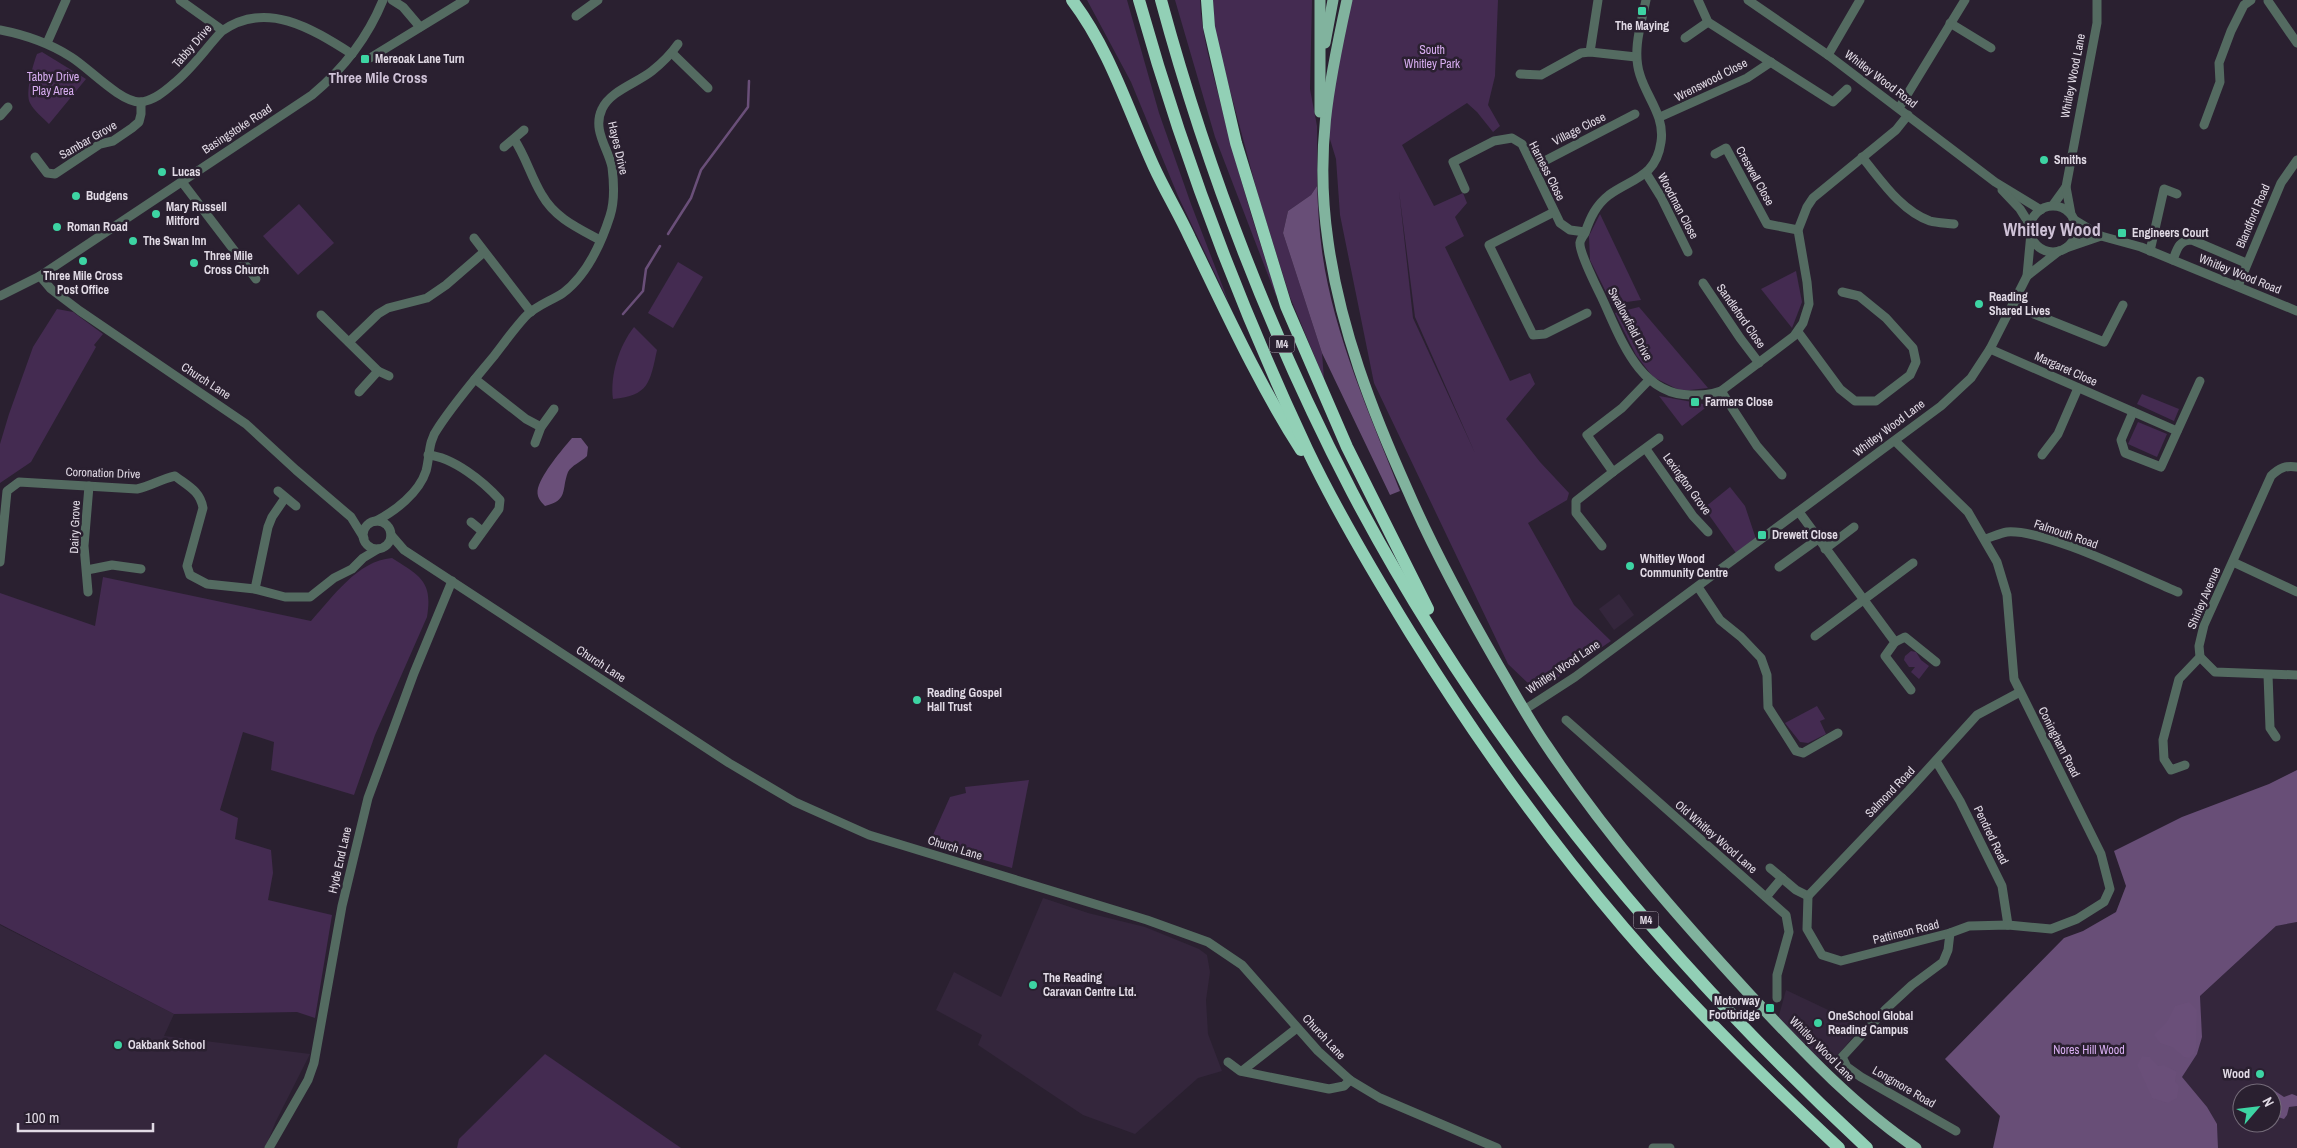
<svg xmlns="http://www.w3.org/2000/svg" width="2297" height="1148" font-family="'Archivo Narrow',sans-serif">
<style>
.built{fill:#34263c;fill-rule:evenodd}
.green{fill:#442b51;fill-rule:evenodd}
.forest{fill:#684e77}
.water{fill:#6a4f79}
.lines{fill:none;stroke-linecap:round;stroke-linejoin:round}
.stream{stroke:#6a4f79;stroke-width:2.5}
.minor{stroke:#546b61;stroke-width:9}
.major{stroke:#81b39e;stroke-width:11}
.highway{stroke:#92d0b6;stroke-width:12}
.poi-dot{fill:#3dd4a3;stroke:#2a2030;stroke-width:2}
.labels{text-anchor:middle;dominant-baseline:central;stroke-width:5;stroke-linejoin:round;paint-order:stroke}
.shield{fill:#2a2030;stroke:#aaa2af;stroke-width:1}
.shield-label{font-size:11px;font-weight:bold;fill:#e1dae5}
.poi-label{font-size:12px;font-weight:bold;fill:#e1dae5;stroke:#2a2030;text-anchor:start}
.street-label{font-size:12px;fill:#e1dae5;stroke:#2a2030}
.park-label{font-size:12px;fill:#d7adf0;stroke:#2a2030}
.quarter-label{font-size:15px;font-weight:bold;fill:#cfc2d7;stroke:#2a2030}
.district-label{font-size:18px;font-weight:bold;fill:#cfc2d7;stroke:#2a2030}
</style>
<rect width="100%" height="100%" fill="#2a2030"/>
<g class="built">
<path d="M1619,594l15,21 -20,15 -15,-21z"/>
<path d="M1043,898l45,15 57,14 54,22 8,6 3,17 -4,28 2,34 14,37 -24,7 -63,56 -52,-19 -105,-70 4,-10 -46,-25 18,-38 47,25z"/>
<path d="M2297,922v226h-79l-1,-24 -36,-47 16,-23 4,-17 -1,-41 76,-70zM2242,1093h30v30h-30z"/>
<path d="M0,925l174,89 -10,22 146,18 -34,67 -11,27h-265z"/>
<path d="M1786,990l76,36 -25,30 -20,3 -39,-40z"/>
</g>
<g class="green">
<path d="M1087,0h40l32,113 32,91 38,99 -51,-107 -47,-114z"/>
<path d="M1175,0h25c1,33 12,69 20,101 16,64 34,127 56,190v5l-61,-159z"/>
<path d="M1213,0h99l-2,89 7,37v60l-6,9 -23,16 -5,22 39,120 2,26 -34,-82 -31,-98 -44,-165z"/>
<path d="M1351,0h147l-3,76 -7,29 12,21 -7,6 -16,-20 -10,-9 -65,42 32,61 29,-13 4,10 -12,14 9,19 -19,11 65,134 20,-8 5,11 -29,35 34,43 29,31 -2,7 -39,23 46,82 37,36 -63,43 -18,1 -22,-21 -134,-281 -34,-168 -4,-56 -7,-23 2,-35zM1399,191l16,126 60,136 -62,-135z"/>
<path d="M42,52l44,27 -37,45c-6,-6 -15,-13 -19,-21 -5,-10 3,-39 7,-49z"/>
<path d="M299,204l35,39 -36,32 -35,-39z"/>
<path d="M1600,214l41,86 -29,4 -22,-44 -1,-24z"/>
<path d="M678,262l25,15 -30,51 -25,-15z"/>
<path d="M1796,271l6,31 -10,26 -31,-39z"/>
<path d="M1639,307l69,81 -27,3 -28,-14 -17,-22 -21,-42z"/>
<path d="M57,309l16,3 30,22 -9,11 2,2 -65,115 -31,21v-39l9,-30 24,-67z"/>
<path d="M634,327l23,23c-7,32 -8,46 -44,49 -3,-24 6,-53 21,-72z"/>
<path d="M2142,394l37,15 -5,12 -37,-17z"/>
<path d="M1659,396l50,9 -27,21z"/>
<path d="M2138,422l29,12 -10,23 -29,-13z"/>
<path d="M1730,487l15,19 11,33 -20,14 -32,-45z"/>
<path d="M392,558c28,18 41,23 35,59l-52,118 -21,60 -83,-25 3,-28 -31,-10 -23,78 18,8 -3,21 36,11 2,23 -5,27 64,15 -17,103 -18,-6 -123,2 -174,-90v-331l95,33 8,-49 208,44c22,-24 46,-60 81,-63z"/>
<path d="M1911,651l5,1 5,8 8,6 -10,13 -8,-7 4,-5h-6l-5,-7 1,-4z"/>
<path d="M1817,706l8,13 -5,2 6,13 -18,9 -8,-1 -15,-19z"/>
<path d="M1029,780l-17,88 -83,-24 21,-47 16,-4 -1,-6z"/>
<path d="M545,1054l136,94h-224l2,-9z"/>
</g>
<g class="forest">
<path d="M1317,186c1,22 2,44 5,65 11,82 48,164 78,240l-10,4 -68,-142 -39,-120 5,-22 23,-16z"/>
<path d="M2297,770v152l-21,4 -76,70 2,41 -5,17 -15,23 25,30 10,17 1,24h-225l7,-32 -55,-57 119,-121 19,-7 33,-19 10,-26 -12,-35 68,-34 87,-33z"/>
</g>
<g class="water">
<path d="M572,438h9l7,9 -1,9c-5,5 -16,10 -19,16 -7,18 1,28 -23,34 -5,-5 -9,-10 -7,-18 5,-16 23,-37 34,-50z"/>
<path d="M2189,1002l8,8 -1,39 -2,5 -5,4 -5,-1 -12,-10 -12,-4 -6,-8 14,-15 7,-14z"/>
<path d="M2142,1056l8,1 8,9 6,-1 13,7 -2,9 4,5 -2,12 -9,5 -16,-5 -15,-33z"/>
<path d="M2272,1089l12,8 8,-3 5,2v10l-8,1 -2,8 -3,4 -9,-3 2,-9 -1,-3h-4v-11h-4z"/>
</g>
<g class="lines">
<g class="stream">
<path d="M668,234l23,-36 10,-28 47,-63 1,-26"/>
<path d="M623,314l20,-23 3,-22 14,-23"/>
</g>
<g class="minor">
<path d="M180,0l42,30"/>
<path d="M392,0l11,7 17,20"/>
<path d="M1646,0c-5,24 -14,51 -6,75 7,23 25,41 21,67 -5,35 -28,36 -52,53 -13,10 -19,23 -24,38 -2,3 -5,7 -5,10 -1,8 16,43 21,53 19,40 37,99 90,99 11,0 19,0 30,-4l73,-55 9,-13 6,-19 -2,-22 -9,-52 9,-23 6,-9 83,-68 12,-15"/>
<path d="M1698,0l10,22 125,80 14,-13"/>
<path d="M1748,0l80,55 167,127 46,28"/>
<path d="M2268,1l29,42"/>
<path d="M576,16l22,-16"/>
<path d="M1950,23l41,25"/>
<path d="M0,30c26,5 49,13 71,27 18,11 49,45 69,45 13,-1 24,-10 33,-18 19,-15 32,-35 49,-53 44,-31 89,-3 130,23"/>
<path d="M1685,38l23,-16"/>
<path d="M47,43l19,-43"/>
<path d="M1590,52l46,5"/>
<path d="M672,53l36,35"/>
<path d="M1828,55l32,-55"/>
<path d="M370,58l95,-58"/>
<path d="M1520,74l21,1 40,-22 9,-1 8,-52"/>
<path d="M1899,108l66,-108"/>
<path d="M0,116l8,-9"/>
<path d="M1660,117l87,-39 24,-16"/>
<path d="M2204,125l16,-43 -1,-19 12,-32 13,-26 7,-5"/>
<path d="M514,139c12,18 17,38 28,56 13,23 36,33 58,45"/>
<path d="M504,147l20,-17"/>
<path d="M1715,154l11,-6 41,76 31,6"/>
<path d="M35,157l12,16 8,1 45,-30 13,-3 19,-13 7,-6 2,-8v-12"/>
<path d="M1862,157c19,23 39,54 68,64 7,2 16,2 24,3"/>
<path d="M1533,167l102,-53"/>
<path d="M1646,173l15,24 27,55"/>
<path d="M182,182l74,97"/>
<path d="M1465,189l-12,-27 41,-21 18,-3 10,6 38,79 10,7 15,2"/>
<path d="M2002,190l18,19 10,16"/>
<path d="M2053,205l13,-18"/>
<circle cx="2053" cy="229" r="23"/>
<path d="M1554,212l-65,33 44,90 12,-1 42,-21"/>
<path d="M2071,214l-5,-27 31,-164v-23"/>
<path d="M2073,219l28,17 40,11 156,64"/>
<path d="M474,238l57,74"/>
<path d="M2066,248l35,-12"/>
<path d="M2150,251l14,-62 13,5"/>
<path d="M2173,260c4,-11 6,-20 19,-20l54,23"/>
<path d="M40,276l11,13 29,22 166,113 50,46 55,47 13,21"/>
<path d="M2027,276l32,-25"/>
<path d="M1703,283l37,55 19,25"/>
<path d="M2238,286l43,-103 16,-23"/>
<path d="M0,296l40,-20 272,-181c30,-25 56,-58 71,-95"/>
<path d="M2013,302l21,12 70,28 19,-37"/>
<path d="M321,315l57,56"/>
<path d="M1798,332l42,57 15,12h21l34,-26 6,-13 -3,-14 -27,-30 -27,-22 -17,-4"/>
<path d="M349,342l29,-28 10,-6 39,-10 19,-13 38,-33"/>
<path d="M1990,349l187,82"/>
<path d="M475,379l51,40 15,8"/>
<path d="M1649,380l-27,28 -35,27 26,37 46,-34"/>
<path d="M1721,391l36,55 25,29"/>
<path d="M359,392l19,-21 11,5"/>
<path d="M2133,412l-12,28 4,13 36,14 39,-86"/>
<path d="M535,443l6,-16 13,-18"/>
<path d="M1646,449l47,67 15,16"/>
<path d="M428,455c25,2 56,27 72,45l-1,9 -26,36"/>
<path d="M2042,455l16,-21 20,-46"/>
<path d="M278,491l18,15"/>
<path d="M1799,512l96,130 -10,14 26,34"/>
<path d="M376,521c19,-10 43,-28 50,-50 4,-15 2,-30 12,-43 17,-26 37,-49 56,-72 10,-13 20,-27 31,-39 10,-11 26,-16 38,-24 24,-18 38,-49 47,-77 5,-15 4,-33 2,-49 -4,-19 -20,-37 -10,-58 8,-18 35,-26 50,-38 10,-8 19,-17 26,-27"/>
<circle cx="377" cy="535" r="14"/>
<path d="M471,522l11,9"/>
<path d="M391,535l13,15 325,213 66,39 74,33 278,85 61,22 34,23 76,86 32,29 30,18 117,50"/>
<path d="M1985,539c7,-2 15,-6 22,-7 39,-3 132,44 171,60"/>
<path d="M1602,546l-26,-33v-12l37,-29"/>
<path d="M1825,549l29,-22"/>
<path d="M0,562l7,-71 12,-9 118,7c14,-3 24,-10 38,-13 13,10 25,15 28,32l-16,58 3,9 17,9 48,5 30,8h25l24,-19 18,-9 11,-11 15,-9"/>
<path d="M2233,562l64,30"/>
<path d="M1779,567l39,-28"/>
<path d="M87,570l25,-5 29,4"/>
<path d="M1698,587l22,33 21,17 20,21 6,17 1,32 28,44 7,2 35,-20"/>
<path d="M255,589l13,-62 4,-10 13,-19"/>
<path d="M88,592l-4,-46 5,-60"/>
<path d="M1815,636l98,-73"/>
<path d="M1895,642l10,-5 31,25"/>
<path d="M2200,657l15,15 82,3"/>
<path d="M2268,675l2,53 6,9"/>
<path d="M1524,710l51,-33 366,-271 30,-28 19,-29 37,-73 4,-43"/>
<path d="M1566,720l220,195 3,17 -12,43v23"/>
<path d="M1936,761l24,40 42,85 6,39"/>
<path d="M2185,765l-14,5 -7,-11 -1,-19 16,-61 21,-22 -1,-11 5,-21 67,-149c8,-8 15,-11 26,-9"/>
<path d="M1770,868l26,22 12,6"/>
<path d="M1808,896l-1,33 15,26 19,6 109,-28 19,-7 39,-1 43,4 26,-10 27,-17 6,-13 -9,-35 -87,-175 -7,-84 -10,-33 -29,-50 -73,-71"/>
<path d="M1808,896l101,-106 68,-75 43,-23"/>
<path d="M1766,897l16,-19"/>
<path d="M1950,933l-2,17 -5,12 -31,23 -26,24 -44,48 5,10 14,10 95,54"/>
<path d="M1228,1062l12,9 89,18 15,-3 6,-6"/>
<path d="M1242,1071l55,-43"/>
<path d="M269,1148l39,-68 6,-17 28,-157 26,-108 46,-125 38,-92"/>
<path d="M1653,1148h17"/>
</g>
<g class="major">
<path d="M1347,0c-19,86 -32,152 -19,241 12,87 44,170 80,250 26,60 57,117 90,174 16,27 31,55 49,81 60,90 132,172 205,251 51,54 102,109 164,151"/>
<path d="M1325,43l8,-43"/>
<path d="M1320,112v-112"/>
</g>
<g class="highway">
<path d="M1072,0c38,50 56,110 82,167 11,24 25,47 36,71 35,72 68,145 111,212"/>
<path d="M1139,0c43,154 100,304 168,449 30,63 67,125 104,185 64,103 134,202 213,294 67,78 140,150 215,220"/>
<path d="M1161,0c46,170 110,336 191,492 130,247 311,467 515,656"/>
<path d="M1207,0l2,27 27,116 50,163 61,141 81,162"/>
</g>
</g>
<g class="poi-dot">
<rect x="1637" y="6" width="10" height="10" rx="2.5"/>
<rect x="360" y="54" width="10" height="10" rx="2.5"/>
<circle cx="2044" cy="160" r="5"/>
<circle cx="162" cy="172" r="5"/>
<circle cx="76" cy="196" r="5"/>
<circle cx="156" cy="214" r="5"/>
<circle cx="57" cy="227" r="5"/>
<rect x="2117" y="228" width="10" height="10" rx="2.5"/>
<circle cx="133" cy="241" r="5"/>
<circle cx="83" cy="261" r="5"/>
<circle cx="194" cy="263" r="5"/>
<circle cx="1979" cy="304" r="5"/>
<rect x="1690" y="397" width="10" height="10" rx="2.5"/>
<rect x="1757" y="530" width="10" height="10" rx="2.5"/>
<circle cx="1630" cy="566" r="5"/>
<circle cx="917" cy="700" r="5"/>
<circle cx="1033" cy="985" r="5"/>
<rect x="1765" y="1003" width="10" height="10" rx="2.5"/>
<circle cx="1818" cy="1023" r="5"/>
<circle cx="118" cy="1045" r="5"/>
<circle cx="2260" cy="1074" r="5"/>
</g>
<g class="labels">
<g class="shield">
<rect x="1269.5" y="335.5" width="25" height="17" rx="4"/>
<rect x="1633.5" y="911.5" width="25" height="17" rx="4"/>
</g>
<g class="shield-label">
<text x="1282" y="344">M4</text>
<text x="1646" y="920">M4</text>
</g>
<g class="poi-label">
<text x="1642" y="26" text-anchor="middle">The Maying</text>
<text x="375" y="59">Mereoak Lane Turn</text>
<text x="2054" y="160">Smiths</text>
<text x="172" y="172">Lucas</text>
<text x="86" y="196">Budgens</text>
<text x="166" y="207">Mary Russell<tspan x="166" dy="14">Mitford</tspan></text>
<text x="67" y="227">Roman Road</text>
<text x="2132" y="233">Engineers Court</text>
<text x="143" y="241">The Swan Inn</text>
<text x="204" y="256">Three Mile<tspan x="204" dy="14">Cross Church</tspan></text>
<text x="83" y="276" text-anchor="middle">Three Mile Cross<tspan x="83" dy="14">Post Office</tspan></text>
<text x="1989" y="297">Reading<tspan x="1989" dy="14">Shared Lives</tspan></text>
<text x="1705" y="402">Farmers Close</text>
<text x="1772" y="535">Drewett Close</text>
<text x="1640" y="559">Whitley Wood<tspan x="1640" dy="14">Community Centre</tspan></text>
<text x="927" y="693">Reading Gospel<tspan x="927" dy="14">Hall Trust</tspan></text>
<text x="1043" y="978">The Reading<tspan x="1043" dy="14">Caravan Centre Ltd.</tspan></text>
<text x="1760" y="1001" text-anchor="end">Motorway<tspan x="1760" dy="14">Footbridge</tspan></text>
<text x="1828" y="1016">OneSchool Global<tspan x="1828" dy="14">Reading Campus</tspan></text>
<text x="128" y="1045">Oakbank School</text>
<text x="2250" y="1074" text-anchor="end">Wood</text>
</g>
<g class="street-label">
<text transform="translate(192 46) rotate(-49)">Tabby Drive</text>
<text transform="translate(2073 76) rotate(-79)">Whitley Wood Lane</text>
<text transform="translate(1881 79) rotate(37)">Whitley Wood Road</text>
<text transform="translate(1711 80) rotate(-27)">Wrenswood Close</text>
<text transform="translate(237 129) rotate(-33)">Basingstoke Road</text>
<text transform="translate(1579 129) rotate(-27)">Village Close</text>
<text transform="translate(88 140) rotate(-30)">Sambar Grove</text>
<text transform="translate(618 148) rotate(77)">Hayes Drive</text>
<text transform="translate(1547 171) rotate(63)">Harness Close</text>
<text transform="translate(1755 176) rotate(61)">Creswell Close</text>
<text transform="translate(1678 206) rotate(62)">Woodman Close</text>
<text transform="translate(2253 216) rotate(-67)">Blandford Road</text>
<text transform="translate(2240 274) rotate(22)">Whitley Wood Road</text>
<text transform="translate(1741 316) rotate(55)">Sandleford Close</text>
<text transform="translate(1630 324) rotate(62)">Swallowfield Drive</text>
<text transform="translate(2066 369) rotate(24)">Margaret Close</text>
<text transform="translate(206 381) rotate(33)">Church Lane</text>
<text transform="translate(1889 428) rotate(-37)">Whitley Wood Lane</text>
<text transform="translate(103 473) rotate(2)">Coronation Drive</text>
<text transform="translate(1687 484) rotate(54)">Lexington Grove</text>
<text transform="translate(75 527) rotate(-88)">Dairy Grove</text>
<text transform="translate(2066 534) rotate(19)">Falmouth Road</text>
<text transform="translate(2204 598) rotate(-67)">Shirley Avenue</text>
<text transform="translate(601 664) rotate(33)">Church Lane</text>
<text transform="translate(1563 667) rotate(-34)">Whitley Wood Lane</text>
<text transform="translate(2059 742) rotate(63)">Coningham Road</text>
<text transform="translate(1890 792) rotate(-46)">Salmond Road</text>
<text transform="translate(1991 835) rotate(64)">Pendred Road</text>
<text transform="translate(1716 837) rotate(41)">Old Whitley Wood Lane</text>
<text transform="translate(955 848) rotate(17)">Church Lane</text>
<text transform="translate(340 860) rotate(-77)">Hyde End Lane</text>
<text transform="translate(1906 932) rotate(-14)">Pattinson Road</text>
<text transform="translate(1324 1037) rotate(47)">Church Lane</text>
<text transform="translate(1822 1049) rotate(45)">Whitley Wood Lane</text>
<text transform="translate(1904 1087) rotate(30)">Longmore Road</text>
</g>
<g class="park-label">
<text x="1432" y="50">South<tspan x="1432" dy="14">Whitley Park</tspan></text>
<text x="53" y="77">Tabby Drive<tspan x="53" dy="14">Play Area</tspan></text>
<text x="2089" y="1050">Nores Hill Wood</text>
</g>
<g class="quarter-label">
<text x="378" y="77">Three Mile Cross</text>
</g>
<g class="district-label">
<text x="2052" y="229">Whitley Wood</text>
</g>
</g>
<g transform="translate(2257 1108) rotate(62)"><circle r="24" fill="#2a2030" stroke="#736a78"/>
<path d="M0-4L9 19L0 12L-9 19Z" fill="#3dd4a3"/>
<text y="-8" font-size="14" font-weight="bold" text-anchor="middle" fill="#e1dae5">N</text>
</g>
<path d="M18 1123v8h135v-8" fill="none" stroke="#e1dae5" stroke-width="2.5"/>
<text x="25" y="1123" font-size="15" fill="#e1dae5" stroke="#2a2030" stroke-width="4" paint-order="stroke">100 m</text>
</svg>
